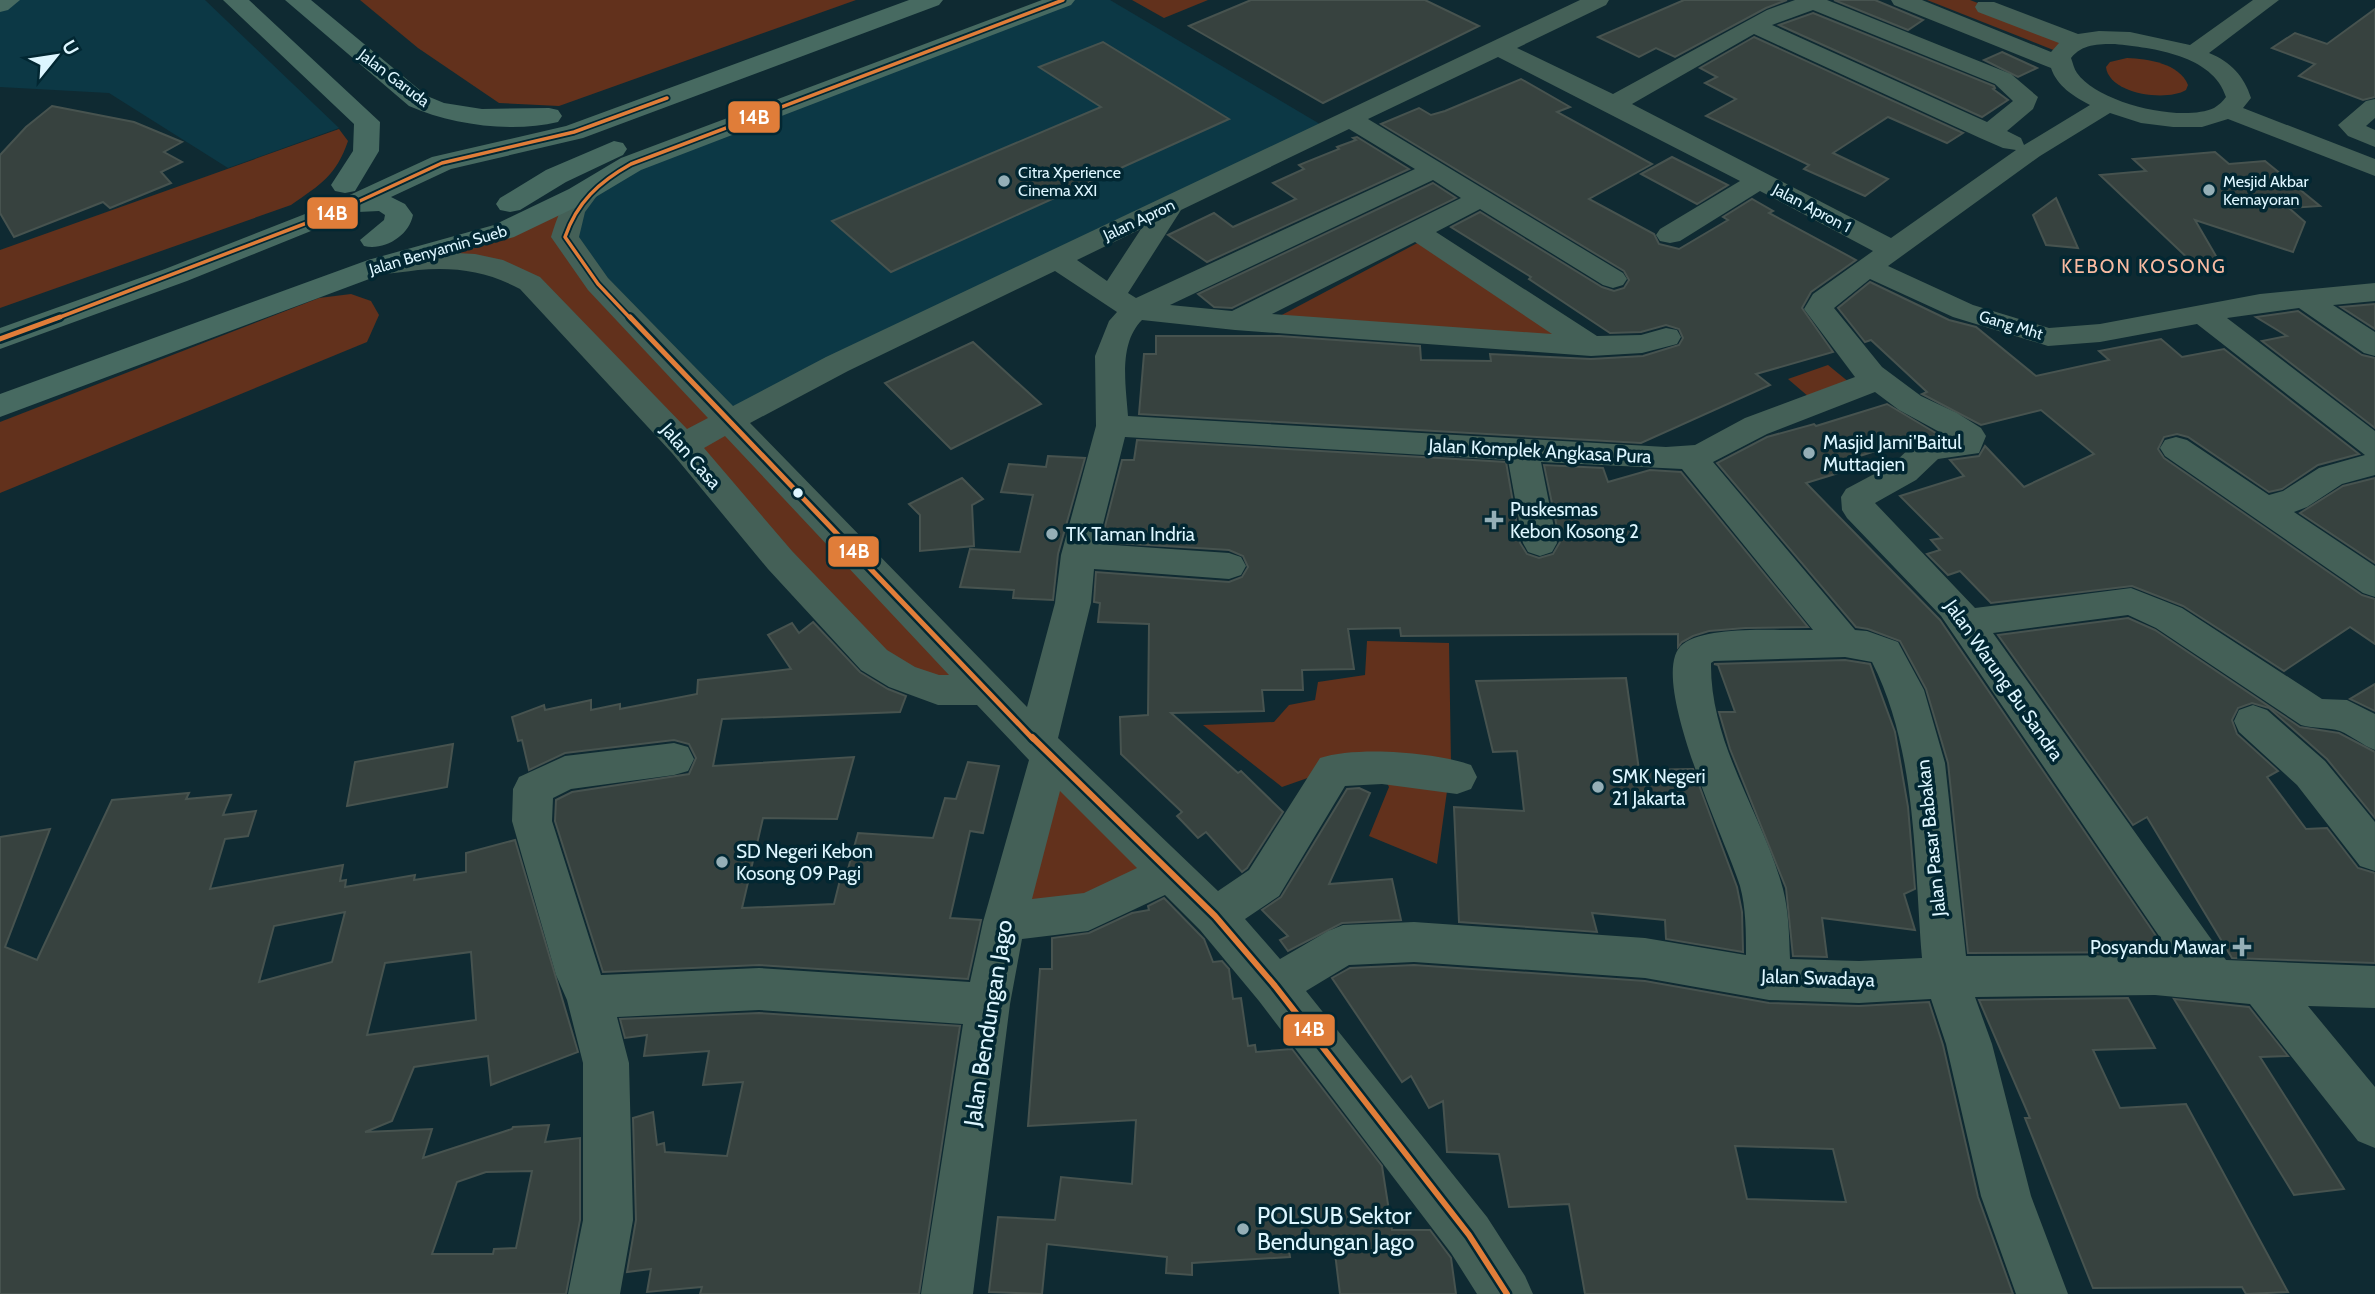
<svg xmlns="http://www.w3.org/2000/svg" width="2375" height="1294" font-family="Cabin,sans-serif">
<style>
.built{fill:#0c3845}
.green{fill:#62311c}
.building{fill:#37423f;stroke:#47534f;stroke-width:2;fill-rule:evenodd}
.lines{fill:none;stroke-linecap:round;stroke-linejoin:round}
.minor{fill:#446057;fill-rule:evenodd}
.major{fill:#476a61;fill-rule:evenodd}
.bus-1-far2-casing{stroke:#022732;stroke-width:7}
.bus-1-far1-casing{stroke:#022732;stroke-width:10}
.bus-1-casing{stroke:#022732;stroke-width:11}
.bus-1-far2{stroke:#e07d39;stroke-width:3.5}
.bus-1-far1{stroke:#e07d39;stroke-width:5}
.bus-1{stroke:#e07d39;stroke-width:6}
.poi-dot{fill:#95afb7;stroke:#022732;stroke-width:2.5}
.bus-dot{fill:#ddf6ff;stroke:#022732;stroke-width:2.5}
.labels{text-anchor:middle;dominant-baseline:central;stroke-width:7;stroke-linejoin:round;paint-order:stroke}
.far-street-label{font-size:16px;fill:#ddf6ff;stroke:#022732}
.far-poi-label{font-size:16px;fill:#ddf6ff;stroke:#022732;text-anchor:start}
.far-quarter-label{font-size:19px;letter-spacing:2px;fill:#f8baa1;stroke:#022732}
.poi-label{font-size:19px;fill:#ddf6ff;stroke:#022732;text-anchor:start}
.street-label{font-size:19px;fill:#ddf6ff;stroke:#022732}
.near-street-label{font-size:23px;fill:#ddf6ff;stroke:#022732}
.near-poi-label{font-size:23px;fill:#ddf6ff;stroke:#022732;text-anchor:start}
.line-badge{stroke:#022732;stroke-width:2.5}
.badge-label{font-size:19px;text-anchor:middle;font-weight:bold;fill:#fff}
</style>
<rect width="100%" height="100%" fill="#0f2a32"/>
<g class="built">
<path d="M0,0h205l134,128 -111,40 -119,-75 -109,-6z"/>
<path d="M1064,0h46l220,130 -600,290 -132,-136 -30,-64 21,-31z"/>
</g>
<g class="green">
<path d="M360,0h496l-297,106 -60,-3 -81,-55z"/>
<path d="M1132,0h76l-44,18z"/>
<path d="M1927,0h43l107,42 -16,11z"/>
<path d="M2127,58c21,1 52,5 61,27l-2,5c-20,12 -77,4 -80,-23l4,-5z"/>
<path d="M339,129l9,12c-12,35 -27,43 -57,64l-291,103v-58z"/>
<path d="M589,189l-24,48 421,453 -84,-13 -372,-394 -88,-24z"/>
<path d="M1423,240l149,98 -294,-21z"/>
<path d="M351,294l20,7 8,14 -12,27 -367,151v-71l319,-124z"/>
<path d="M1828,365l22,18 -41,14 -21,-18z"/>
<path d="M1367,641l82,2 2,119 -14,102 -68,-28 20,-49 -16,-32 -91,32 -79,-62 71,-3 15,-17 26,-5 3,-18 47,-7z"/>
<path d="M1050,756l120,116 -166,50z"/>
</g>
<g class="building">
<path d="M1251,0h174l54,26 -156,77 -134,-77z"/>
<path d="M1684,0h103l-21,8 -91,49 -19,-9 -17,9 -41,-20z"/>
<path d="M1834,0h41l48,20 -15,10z"/>
<path d="M2375,9v88l-12,3 -64,-24 16,-12 -43,-16 23,-15 32,11z"/>
<path d="M1813,13l181,73 1,2 -2,1 15,11 -26,17 -203,-92z"/>
<path d="M1754,37l209,96 -16,10 -59,-26 -55,36 55,26 -23,17 -34,-15 -27,-12 5,-4 -103,-49 30,-17 -31,-16 12,-6 -17,-9z"/>
<path d="M1103,42l126,77 -338,153 -59,-51 269,-114 -62,-40z"/>
<path d="M2002,52l35,16 -19,9 -34,-17z"/>
<path d="M1521,79l49,28 -13,5 95,52 -63,35 65,35 5,10 20,5 49,-29 -5,-3 29,-18 21,12 -4,2 87,47 -45,32 -9,16 31,44 -77,22 14,11 -129,58 -502,-29 5,-60h12v-18h124l140,10 1,14 70,1 -1,-7 101,5 52,-3 36,-11 4,-7 -4,-9 -13,-4 -25,7 -31,1 -81,-54 2,-2 -80,-50 29,-15 122,75 12,4 10,-3 5,-8 -5,-9 -243,-147 38,-16 12,7 14,-4z"/>
<path d="M52,106l82,16 48,20 -18,10 18,10 -21,10 10,11 -61,25 -7,-6 -89,35 -14,-24v-58l26,-28z"/>
<path d="M1357,137l52,32 -202,93 -39,-27 46,-22 19,14 63,-28 -23,-16 31,-14 -5,-4 40,-16 -2,-2 19,-7 -3,-2z"/>
<path d="M2215,152l14,12 36,-3 55,45 -31,2 16,14 -12,30 -98,-32 28,48 -27,-2 -96,-91 46,-4 -13,-12z"/>
<path d="M1672,157l56,28 -31,19 -56,-30z"/>
<path d="M1433,183l23,15 -224,110 -18,-1 -16,-13z"/>
<path d="M2056,198l22,50 -32,-3 -13,-30z"/>
<path d="M1870,282l79,38 27,7 60,49 73,-16 -10,-9 62,-12 21,18 42,-8 135,105 -41,11 -36,24 -13,3 -81,-55 -11,-3 -13,3 -6,12 6,9 198,137 13,4v45l-25,-17 -66,44 -101,-65 -51,-20 -141,17 -31,-32 -12,4 -21,-21 13,-4 -9,-10 11,-2 -42,-42 64,-20 -14,-16 29,-4 6,-10 39,41 70,-33 -53,-44 -60,15 -59,-31 5,-2 -56,-52 -6,2 -27,-34z"/>
<path d="M2375,304v25l-34,-22z"/>
<path d="M2298,311l64,44 13,3v70l-113,-87 25,-5 -31,-19z"/>
<path d="M973,342l68,62 -90,45 -66,-66z"/>
<path d="M1887,404l52,31 -22,3 -67,21 8,8 -52,16 134,137 227,332 -199,1 -20,-190 -22,-74 -26,-48 -32,-12 -12,-2 -139,-164 50,-26 47,-13 2,2z"/>
<path d="M1137,440l369,22 14,81 7,11 12,4 14,-4 7,-12 -16,-77 59,3 5,14 42,-12 31,2 127,155 -63,1 -36,3 -16,5 -11,6 -4,5v-13l-277,2 -1,-8 -52,1 6,40 -52,1 1,20h-41l2,21 -93,2 67,60 3,-2 42,41 -36,56 -5,4 -36,-40 -8,6 -21,-22 5,-4 -61,-58 -1,-37 28,-2 1,-91 -51,-2 2,-19 -6,-1 2,-30 133,10 13,-5 6,-10 -5,-11 -14,-6 -128,-8 21,-82h12z"/>
<path d="M1048,456l37,2 -27,96 -5,46 -40,-2 1,-8 -54,-3 10,-38 50,3 13,-57 -32,-3 8,-28 37,3z"/>
<path d="M962,478l21,21 -11,6 2,41 -54,5v-36l-11,-11z"/>
<path d="M2375,478v85l-75,-50 43,-27z"/>
<path d="M2128,618l27,12 145,97 39,6 36,19v66l-48,-59 -58,-51 -17,-5 -14,5 -6,12 5,14 41,37 -11,6 39,52 21,-1 31,40 17,5v90l-143,-5 -85,-141 -14,8 -135,-190z"/>
<path d="M813,622l47,50 28,17 18,7 -6,16 -178,7 -9,47 141,-9 -17,62 -74,-1 -21,90 92,-4 6,-24h5l13,-47 75,5 12,-40 11,1 12,-37 31,4 -16,67 -13,-2 -20,87 31,2 -13,59 -209,-14 -156,7 -48,-151 1,-21 16,-8 117,-18 7,-16 -7,-14 -15,-4 -109,13 -36,17 -7,-30 -4,1 -6,-24 32,-12 1,5 46,-10v10l29,-6v5l77,-15 1,-14 93,-11 -23,-34 24,-12 7,10z"/>
<path d="M1845,660l25,4 25,68 13,75 7,82 -11,5 11,36 -93,-12 5,39 -34,-1 -7,-68 -56,-139 -11,-37h16l-17,-47 -4,-1z"/>
<path d="M1626,678l13,92 54,-1 44,118 5,25 1,40 -77,-13 -1,-19 -73,-7 5,19 -138,-10 -5,-115 70,4 -7,-60 -24,1 -17,-71z"/>
<path d="M2375,684v27l-25,-12z"/>
<path d="M453,744l-6,43 -100,19 8,-44z"/>
<path d="M1359,788l11,5 -41,91 63,-5 9,41 -59,3 -54,28 -8,-11 8,-4 -26,-26 19,-13 66,-108z"/>
<path d="M189,793l-3,6 45,-4 -8,20 33,-4 -8,25 -23,3 -15,50 133,-24 -3,16 6,-1 -1,7 70,-12 -1,5 52,-8v-19l49,-13 63,212 -87,33 -3,-29 -74,11 -22,54 -27,11 67,-3 -9,29 89,-29 1,-2 36,-2 -4,17 35,-4v82l-14,74h-566v-457l50,-8 -45,118 32,13 75,-160zM345,912l-13,50 -73,20 15,-56zM471,952l5,68 -109,15 18,-72zM532,1171l-16,77 -22,1 -1,5h-61l25,-72 29,-10z"/>
<path d="M1164,898l40,41 9,23 9,-1 7,8 4,30 8,-1 7,48 7,-1 1,7 36,-3 90,117 10,64h38l21,28 5,36h-116l-6,-49 -46,-1 2,13 -98,6v12l-26,-2 1,-16 -120,-13 -5,50 -53,-2 9,-75 57,3 6,-43 71,7 4,-64 -108,6 12,-157h12v-31l37,-5 43,-20 17,-3 -1,-4z"/>
<path d="M1414,965l231,16 124,22 90,3 70,-4 14,43 35,152 35,97h-428l-16,-90 -60,3 -10,-53 -52,-2 -4,-51 -14,7 -18,-32 -9,6 -70,-104 18,-10zM1735,1146l98,3 13,53 -99,-3z"/>
<path d="M2128,998l27,50 -62,2 27,58 66,-4 102,188 -42,2 -4,-7 -149,1 -68,-170h5l-51,-118z"/>
<path d="M2174,999l75,8 39,49 -28,1 84,132 -50,6z"/>
<path d="M759,1013l201,13 -41,268h-219l2,-7 -55,5 4,-23 -24,3 9,-52 -3,-102 20,-6 4,33 7,-2 1,9 62,4 16,-74 -40,3 6,-34 -65,5 3,-21 -22,3 -5,-19z"/>
</g>
<g class="lines">
<g class="minor">
<path d="M1580,0h29l-3,5 -89,43 96,46 154,-84 28,-10h32l184,74 27,23 -5,12 -26,22 14,7 3,7 66,-40c-17,-9 -33,-19 -39,-37l-157,-63 -3,-5h31l129,52 8,-9 -81,-31 -3,-5 3,-5h16l84,32 21,-3 31,1 60,13 63,-45h26l-70,53c22,9 35,23 42,45l-8,10 132,51v17l-147,-57 -26,8h-29l-32,-4 -31,-10 -70,43 -152,110 85,39 76,23 51,-4 160,-30 115,-11v18l-42,4 42,27v24l-11,-3 -65,-45 -72,10 148,113v44l-33,9 -35,23 -13,5 81,54v31l-12,-4 -198,-137 -5,-8 5,-8 11,-3 11,3 82,55 14,-4 36,-23 46,-13 -168,-131 -97,18 -52,4 -95,-29 -83,-38 -36,29 48,59 39,29 36,17 24,15 5,8 -7,17 -41,6 -22,21 -41,23 100,105 156,-20 51,20 140,91 25,1 28,14v36c-13,-5 -23,-14 -35,-19 -12,-4 -26,-2 -39,-6l-145,-97 -28,-13 -135,18 233,327 149,6v42l-67,-2 67,81v61l-17,-7 -108,-137 -95,-9 -180,2 17,47 39,152 37,98h-52l-35,-98 -35,-152 -15,-45 -72,4 -90,-3 -124,-22 -231,-16 -65,3 -43,26 181,226 38,59 8,18h-56l-26,-41 -192,-252 -59,-71 -35,-35 -77,36 -66,8 -12,65 -37,290h-52l42,-270 -204,-14 -142,7 12,46 4,157 -13,74h-52l15,-74v-157l-16,-63 -11,-25 -44,-154 1,-32 6,-12 46,-21 109,-13 14,4 6,12 -6,12 -14,4 -103,14 -18,9 -1,23 49,154 158,-7 211,14 13,-60 46,-162 -52,-55h-39l-49,-18 -28,-17 -93,-101 -96,-116 -152,-164c-34,-18 -64,-22 -102,-19 -17,2 -34,6 -50,2l-4,-6 4,-6 70,-8 37,2 28,6 37,17 147,152 21,-11 -120,-128 -37,-53c7,-22 19,-61 47,-54l4,6 -17,23 -6,25 29,41 125,128 93,-49zM1813,10l182,74 18,17 -26,21 -215,-97zM1754,34l226,104 23,10 13,2 -125,88 -259,-134zM2115,44c38,4 98,11 111,53 -3,4 -7,8 -12,11 -33,15 -116,-5 -137,-35 -3,-4 -4,-10 -6,-15 11,-14 27,-14 44,-14zM1498,57l242,124 -80,48 -4,6 4,6 10,2 10,-2 80,-50 113,60 -60,43 -9,15 51,68 -110,41 -50,27 -29,2 -538,-31c-2,-30 -10,-72 14,-96l93,10 356,26 51,-3 35,-9 4,-7 -4,-7 -11,-2 -25,7 -44,1 -161,-104 44,-23 123,76 10,3 10,-3 4,-6 -4,-6 -255,-154zM1349,129l66,40 -279,129 -8,-5 53,-83zM1433,180l28,18 -229,113 -62,-6zM1141,229l-34,52 -30,-21zM1415,242l137,92 -280,-20zM1055,271l62,41 -8,9 -14,35 1,70 -35,129 -6,48 -28,104 -277,-284 98,-52zM1875,392l24,18 48,26 -30,5 -24,23 -47,25 -5,8 1,13 5,8 94,98 231,339 -206,1 -21,-193 -21,-73 -26,-48 -31,-11 -12,-1 -142,-168 54,-28zM725,436l224,239h-10l-24,-8 -28,-17 -95,-99 -88,-103zM1125,437l383,23 15,83 5,9 12,4 12,-4 5,-9 -16,-81 141,7 131,161c-33,1 -105,-5 -130,14 -39,29 45,201 57,242 6,22 6,46 6,69l-101,-17 -231,-16 -71,3 -15,6 -48,28 -35,-40 34,-23 66,-110 37,-2 75,10 14,-5 6,-12 -6,-12c-37,-13 -114,-19 -151,-7l-71,112 -31,21 -160,-153 33,-135 3,-34 135,10 12,-4 5,-9 -5,-9 -12,-4 -131,-9zM1845,657l27,5c45,88 42,199 50,296l-63,3 -69,-2c-1,-23 -1,-47 -7,-70 -21,-77 -73,-144 -72,-226l3,-2zM1060,791l77,77 -53,25 -52,6z"/>
<path d="M2375,99v19l-9,8 9,4v17l-27,-11 -10,-11 28,-24z"/>
<path d="M2253,705l14,5 58,51 50,61v49l-15,-5 -63,-81 -58,-53 -5,-11 5,-11z"/>
</g>
<g class="major">
<path d="M0,0h20l-12,10 -8,2z"/>
<path d="M223,0h26l131,122 -1,29 -24,40 -10,2 -10,-2 -4,-6 22,-34 1,-27z"/>
<path d="M285,0h26l116,96 17,7 38,6 67,-1 9,2 4,6 -4,6c-46,11 -106,3 -149,-16z"/>
<path d="M909,0h34l-4,5 -356,133 -132,31 -60,28 14,7 8,11c-4,21 -29,36 -49,31l-4,-6 24,-20 1,-5 -6,-4 -21,1 -171,69 -187,68v-21l165,-59 163,-64 104,-48 134,-31z"/>
<path d="M1042,0h33l-4,5 -430,165 -52,31 -75,36 -126,35 -388,145v-23l368,-134 126,-35 75,-36 52,-31z"/>
<path d="M614,141l9,2 4,6 -4,6 -57,27 -46,28 -10,2 -10,-2 -4,-6 4,-6 46,-28z"/>
</g>
<defs>
<g id="bus-1-far2">
<path d="M55,319l283,-108 104,-48 132,-31 93,-34"/>
<path d="M631,319l-33,-35 -33,-47c12,-35 34,-55 66,-73l432,-164"/>
</g>
<g id="bus-1-far1">
<path d="M630,317l403,422"/>
<path d="M0,339l60,-22"/>
</g>
<path id="bus-1" d="M1032,737l183,179 60,70 194,249 38,59"/>
</defs>
<use href="#bus-1-far2" class="bus-1-far2-casing"/>
<use href="#bus-1-far1" class="bus-1-far1-casing"/>
<use href="#bus-1" class="bus-1-casing"/>
<use href="#bus-1-far2" class="bus-1-far2"/>
<use href="#bus-1-far1" class="bus-1-far1"/>
<use href="#bus-1" class="bus-1"/>
</g>
<g class="poi-dot">
<circle cx="1004" cy="181" r="7"/>
<circle cx="2209" cy="190" r="7"/>
<circle cx="1809" cy="453" r="7"/>
<path d="M1490.5 509.5h7v7h7v7h-7v7h-7v-7h-7v-7h7z"/>
<circle cx="1052" cy="534" r="7"/>
<circle cx="1598" cy="787" r="7"/>
<circle cx="722" cy="862" r="7"/>
<path d="M2238.5 936.5h7v7h7v7h-7v7h-7v-7h-7v-7h7z"/>
<circle cx="1243" cy="1229" r="7"/>
</g>
<circle class="bus-dot" cx="798" cy="493" r="6"/>
<g class="labels">
<g class="far-street-label">
<text transform="translate(394 78) rotate(37)">Jalan Garuda</text>
<text transform="translate(1812 208) rotate(28)">Jalan Apron 1</text>
<text transform="translate(1139 220) rotate(-25)">Jalan Apron</text>
<text transform="translate(438 250) rotate(-16)">Jalan Benyamin Sueb</text>
<text transform="translate(2011 325) rotate(17)">Gang Mht</text>
</g>
<g class="far-poi-label">
<text x="1018" y="172">Citra Xperience<tspan x="1018" dy="18">Cinema XXI</tspan></text>
<text x="2223" y="181">Mesjid Akbar<tspan x="2223" dy="18">Kemayoran</tspan></text>
</g>
<g class="far-quarter-label">
<text x="2144" y="266">KEBON KOSONG</text>
</g>
<g class="poi-label">
<text x="1823" y="442">Masjid Jami'Baitul<tspan x="1823" dy="22">Muttaqien</tspan></text>
<text x="1510" y="509">Puskesmas<tspan x="1510" dy="22">Kebon Kosong 2</tspan></text>
<text x="1066" y="534">TK Taman Indria</text>
<text x="1612" y="776">SMK Negeri<tspan x="1612" dy="22">21 Jakarta</tspan></text>
<text x="736" y="851">SD Negeri Kebon<tspan x="736" dy="22">Kosong 09 Pagi</tspan></text>
<text x="2226" y="947" text-anchor="end">Posyandu Mawar</text>
</g>
<g class="street-label">
<text transform="translate(1540 451) rotate(3)">Jalan Komplek Angkasa Pura</text>
<text transform="translate(691 456) rotate(49)">Jalan Casa</text>
<text transform="translate(2004 680) rotate(55)">Jalan Warung Bu Sandra</text>
<text transform="translate(1931 838) rotate(-96)">Jalan Pasar Babakan</text>
<text transform="translate(1818 978) rotate(2)">Jalan Swadaya</text>
</g>
<g class="near-street-label">
<text transform="translate(988 1023) rotate(-81)">Jalan Bendungan Jago</text>
</g>
<g class="near-poi-label">
<text x="1257" y="1216">POLSUB Sektor<tspan x="1257" dy="26">Bendungan Jago</tspan></text>
</g>
</g>
<g class="line-badge">
<rect x="727" y="100" width="54" height="34" rx="7" fill="#e07d39"/>
<rect x="306" y="196" width="53" height="34" rx="7" fill="#e07d39"/>
<rect x="827" y="535" width="53" height="33" rx="7" fill="#e07d39"/>
<rect x="1282" y="1013" width="54" height="34" rx="7" fill="#e07d39"/>
</g>
<g class="badge-label">
<text x="754" y="124">14B</text>
<text x="332" y="220">14B</text>
<text x="854" y="558">14B</text>
<text x="1309" y="1036">14B</text>
</g>
<g transform="translate(56 56) rotate(60)" stroke="#022732" stroke-width="5" paint-order="stroke">
<path d="M0-5L12 26L0 18L-12 26Z" fill="#ddf6ff"/>
<text y="-10" font-size="19" font-weight="bold" text-anchor="middle" fill="#ddf6ff">U</text>
</g>
</svg>
